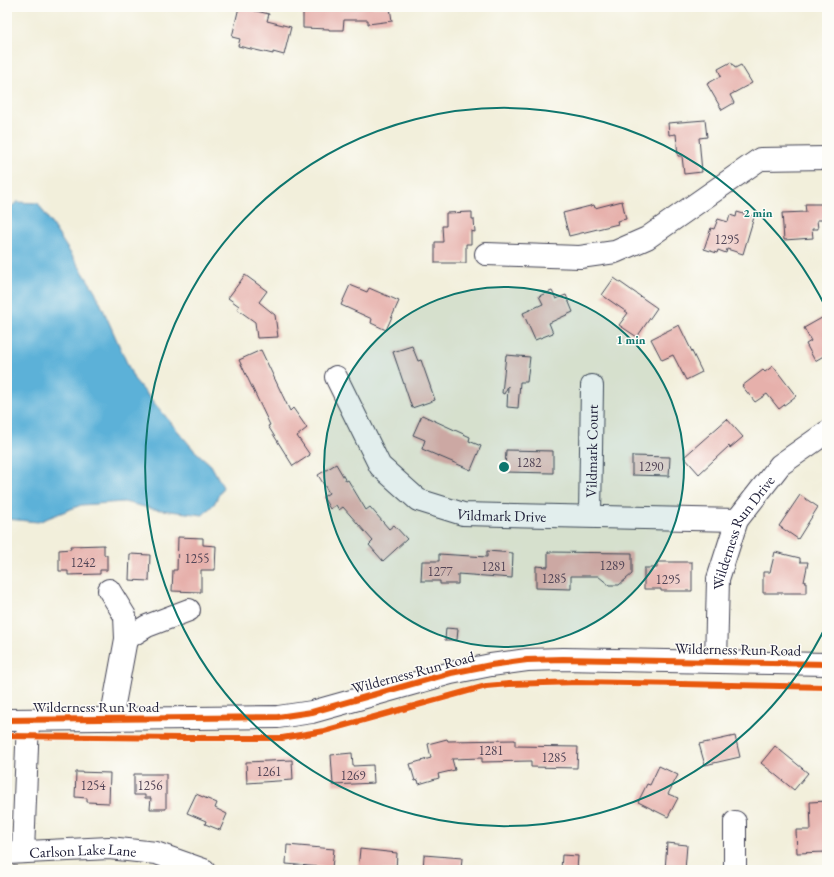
<svg xmlns="http://www.w3.org/2000/svg" width="834" height="877" font-family="'EB Garamond',serif">
<style>
.water{fill:#5cb1d8;stroke:#3f6a8a}
.building{fill:#e6b0ab}
.lines{fill:none;stroke-linecap:round;stroke-linejoin:round}
.minor-casing{stroke:#414153;stroke-width:24}
.minor{stroke:#fff;stroke-width:22}
.cycleway-casing{stroke:#fdfcf7;stroke-width:8}
.cycleway{stroke:#e8590c;stroke-width:6}
.ring{fill:none;stroke:#0f766e;stroke-width:2}
.labels{text-anchor:middle;dominant-baseline:central;stroke-width:3;stroke-linejoin:round;paint-order:stroke}
.number-label{font-size:13px;fill:#534657}
.street-label{font-size:15px;fill:#22223b;stroke:#fdfcf7}
.centre{fill:#0f766e;stroke:#fdfcf7;stroke-width:2}
.ring-label{font-size:12px;text-anchor:middle;font-weight:bold;fill:#0f766e;stroke:#fdfcf7;stroke-width:3;stroke-linejoin:round;paint-order:stroke}
</style>
<rect width="100%" height="100%" fill="#fdfcf7"/>
<filter id="ink" filterUnits="userSpaceOnUse"><feTurbulence type="fractalNoise" baseFrequency=".025" numOctaves="2"/><feDisplacementMap in="SourceGraphic" scale="8" xChannelSelector="R" yChannelSelector="G"/><feConvolveMatrix kernelMatrix="1 2 1 2 8 2 1 2 1" color-interpolation-filters="sRGB"/></filter>
<filter id="wash" filterUnits="userSpaceOnUse"><feTurbulence type="fractalNoise" baseFrequency=".012" numOctaves="4" result="noise"/><feDisplacementMap in="SourceGraphic" scale="16" xChannelSelector="R" yChannelSelector="G"/><feGaussianBlur stdDeviation="0.9" result="paint"/><feColorMatrix in="noise" values="0 0 0 0 0 0 0 0 0 0 0 0 0 0 0 0 0 1.4 0 .05"/><feComposite in="paint" operator="in"/></filter>
<g filter="url(#wash)">
<rect width="100%" height="100%" fill="#f2efdb"/>
<path class="water" d="M17,202l21,1 57,88 39,88 60,71 17,15 12,22 -9,17 -11,11 -50,-6 -29,-7 -43,3 -43,17 -31,-3v-309z"/>
<g id="blocks">
<g class="building">
<path d="M239,7l30,7 -2,7 24,6 -7,28 -11,-3v2l-35,-8 2,-7 -8,-2z"/>
<path d="M303,7h87l2,14 -24,3v-4h-24l-1,10h-14v-1l-26,-1z"/>
<path d="M731,62l4,6 6,-3 11,18 -22,12 4,8 -12,7 -15,-26 14,-8 -3,-7z"/>
<path d="M705,120l2,17 -8,1 3,34 -18,2 -2,-18h-4l-2,-22 -7,1 -1,-12z"/>
<path d="M622,201l4,18 -9,2 1,3 -49,12 -6,-23 31,-8 1,3z"/>
<path d="M805,204h22v16h-10l1,9h-6l1,9 -29,2 -2,-27 24,-1z"/>
<path d="M472,212v7h2l1,13 -4,-1v13h-5v19h-31v-21h8l-1,-16h4v-13z"/>
<path d="M737,212l17,5 -11,37 -16,-5 -1,4 -8,-3 -1,3 -13,-4 7,-21 3,1 4,-10 10,3 2,-7 6,2z"/>
<path d="M245,275l22,16 -8,11 16,13 3,22 -21,1 -2,-16 -18,-13 2,-3 -11,-8z"/>
<path d="M614,278l43,30 -20,29 -18,-12 9,-12 -26,-18z"/>
<path d="M350,285l17,7 2,-4 30,13 -13,29 -15,-7 1,-4 -31,-14z"/>
<path d="M552,291l4,8 10,-4 7,17 -24,11 4,10 -18,7 -12,-27 20,-9 -4,-8z"/>
<path d="M827,315v39l-12,7 -9,-17 5,-3 -7,-13z"/>
<path d="M679,325l23,47 -16,8 -13,-25 -11,5 -11,-21z"/>
<path d="M412,346l6,15 3,-1 14,40 -23,8 -19,-56z"/>
<path d="M261,350l29,61 3,-3 14,20 -10,8 13,19 -17,11 -25,-40 2,-1 -31,-65z"/>
<path d="M506,355l24,2 -3,25h-7l-2,26 -11,-1 1,-21 -4,8 -2,-1z"/>
<path d="M773,366l23,30 -17,13 -12,-15 -12,8 -13,-16 21,-16 2,2z"/>
<path d="M422,415l48,22 -1,4 12,5 -10,24 -49,-21 3,-9 -12,-5z"/>
<path d="M727,419l16,18 -13,11 -1,-2 -30,28 -15,-17z"/>
<path d="M506,450l47,1v22l-48,-1z"/>
<path d="M632,456l38,1 -1,19 -37,-1z"/>
<path d="M336,464l10,17 2,-1 18,30 4,-3 19,22 5,-4 13,14 -24,22 -14,-16 4,-4 -30,-34 -4,3 -3,-5 -6,4 -7,-12 6,-4 -11,-18z"/>
<path d="M800,495l18,12 -20,32 -19,-13z"/>
<path d="M178,537l25,1v7l13,1 -1,24h-14v22l-29,-1 1,-21h4z"/>
<path d="M104,545v10h3v15h-7v4l-32,1v-4h-9v-21l12,-1 -1,-3z"/>
<path d="M487,551l26,2 -1,25 -54,-4v10h-18v-3h-19l1,-20h17v-7l48,3z"/>
<path d="M548,552l84,1v21l-13,11h-10l-11,-9h-27v13l-35,-1v-22l12,1z"/>
<path d="M775,552l25,6v4h8l-4,20h2v11h-43v-21h7z"/>
<path d="M130,554l20,1 -1,26 -20,-1z"/>
<path d="M657,562h35v29h-31v-2h-17v-21h13z"/>
<path d="M446,628l12,1 -1,11h-12z"/>
<path d="M735,736l5,21 -35,8 -6,-21z"/>
<path d="M447,739l1,2 67,-1v6l63,1 -1,21 -46,-1v-6l-49,1v-4l-30,1 3,11 -17,4 1,4 -20,6 -1,-4 -3,1 -5,-17 21,-6 -3,-14z"/>
<path d="M775,746l33,27 -14,17 -33,-27z"/>
<path d="M352,753l1,13 20,-1 1,18 -41,2 -2,-30z"/>
<path d="M292,760l1,20 -46,3 -1,-21z"/>
<path d="M659,766l19,9 -10,19 10,4 -10,19 -30,-15 9,-18 3,1z"/>
<path d="M76,772l34,1 -1,30 -22,-1v-4l-12,-1z"/>
<path d="M134,774h32v35h-16l1,-11h-6v-3h-11z"/>
<path d="M196,794l21,9 -2,5 12,6 -7,16 -15,-6 1,-3 -19,-8z"/>
<path d="M827,801v51l-30,1 -1,-23h15l-1,-28z"/>
<path d="M667,843l20,2 -2,25h-20z"/>
<path d="M287,845l47,4 -2,19 -46,-4z"/>
<path d="M360,849l37,4 -1,17h-38z"/>
<path d="M424,855l38,3 -1,12h-38z"/>
<path d="M562,855l16,1 -1,14h-16z"/>
</g>
</g>
</g>
<g filter="url(#ink)">
<use href="#blocks" fill-opacity="0" stroke="#414153" stroke-width="1"/>
<g class="lines">
<defs>
<g id="minor">
<path d="M486,254l94,3 35,-5 32,-14 113,-79 67,-1"/>
<path id="s1" d="M336,377l44,89 38,34 45,14 274,6"/>
<path id="s2" d="M590,516l2,-130"/>
<path d="M109,590l16,26 1,23"/>
<path id="s3" d="M716,661l2,-82 19,-59 43,-55 47,-33"/>
<path d="M109,719l5,-15 12,-65 21,-13 42,-16"/>
<path d="M7,720l271,-3 34,-5 139,-39 40,-8 36,-5 36,-1 264,5"/>
<path d="M23,852l5,-132"/>
<path id="s4" d="M7,853l102,-5 47,5 48,17"/>
<path d="M735,870v-48"/>
</g>
</defs>
<use href="#minor" class="minor-casing"/>
<use href="#minor" class="minor"/>
<defs>
<g id="cycleway">
<path d="M7,720l271,-3 34,-5 139,-39 40,-8 36,-5 36,-1 264,5"/>
<path d="M7,736l178,2h97l42,-7 162,-45 23,-2 70,-2 248,5"/>
</g>
</defs>
<use href="#cycleway" class="cycleway-casing"/>
<use href="#cycleway" class="cycleway"/>
</g>
</g>
<circle cx="504" cy="467" r="180" fill="#0f766e" fill-opacity=".12"/>
<g class="ring">
<circle cx="504" cy="467" r="180"/>
<path d="M827 624A359 359 0 1 1 827 310"/>
</g>
<g class="labels">
<g class="number-label">
<text x="727" y="239">1295</text>
<text x="529" y="462">1282</text>
<text x="651" y="466">1290</text>
<text x="197" y="558">1255</text>
<text x="83" y="562">1242</text>
<text x="612" y="565">1289</text>
<text x="494" y="566">1281</text>
<text x="440" y="571">1277</text>
<text x="554" y="578">1285</text>
<text x="668" y="579">1295</text>
<text x="491" y="750">1281</text>
<text x="554" y="757">1285</text>
<text x="269" y="771">1261</text>
<text x="353" y="775">1269</text>
<text x="93" y="785">1254</text>
<text x="150" y="785">1256</text>
</g>
<g class="street-label">
<text stroke="none"><textPath href="#s2" startOffset="65">Vildmark Court</textPath></text>
<text stroke="none"><textPath href="#s1" startOffset="236">Vildmark Drive</textPath></text>
<text stroke="none"><textPath href="#s3" startOffset="135">Wilderness Run Drive</textPath></text>
<text transform="translate(738 649) rotate(1)">Wilderness Run Road</text>
<text transform="translate(413 672) rotate(-15)">Wilderness Run Road</text>
<text x="96" y="706">Wilderness Run Road</text>
<text stroke="none"><textPath href="#s4" startOffset="76">Carlson Lake Lane</textPath></text>
</g>
</g>
<circle cx="504" cy="467" r="6" class="centre"/>
<g class="ring-label">
<text x="758" y="217">2 min</text>
<text x="631" y="344">1 min</text>
</g>
<rect width="834" height="877" fill="none" stroke="#fdfcf7" stroke-width="24"/>
</svg>
